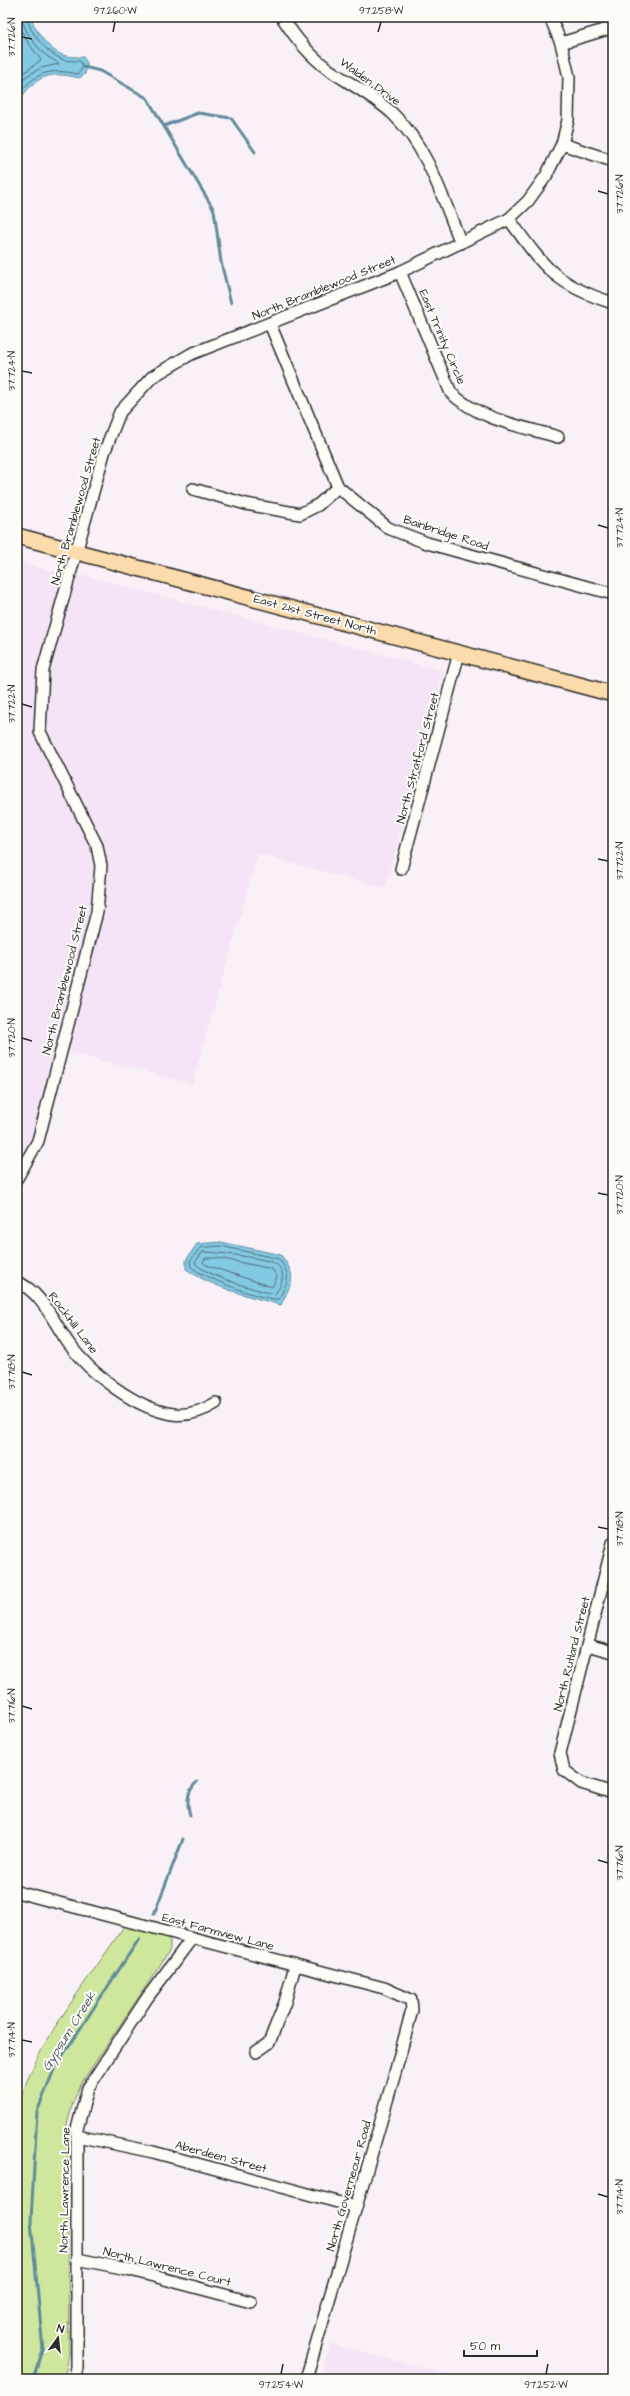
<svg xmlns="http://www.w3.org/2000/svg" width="630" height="2396" font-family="'Architects Daughter',sans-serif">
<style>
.built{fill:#f4e4f6}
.green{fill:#cee79d;stroke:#7c8964}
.water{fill:#83c9e4;stroke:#608a9a}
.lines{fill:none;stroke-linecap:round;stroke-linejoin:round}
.shore{stroke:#4e6a75;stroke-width:1}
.stream{stroke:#608a9a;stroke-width:3}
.minor-casing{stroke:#2b2b2b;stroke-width:14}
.major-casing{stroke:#2b2b2b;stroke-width:18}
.minor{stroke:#fdfcf7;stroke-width:11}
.major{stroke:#fcdcac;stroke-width:15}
.ticks{fill:none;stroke:#2b2b2b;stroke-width:1.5}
.labels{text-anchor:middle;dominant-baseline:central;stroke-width:4;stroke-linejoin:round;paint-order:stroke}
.street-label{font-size:12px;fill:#2b2b2b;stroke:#fdfcf7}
.water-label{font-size:13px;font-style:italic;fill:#455a62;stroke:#fdfcf7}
.neatline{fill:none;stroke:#2b2b2b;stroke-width:1.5}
.ticks-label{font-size:10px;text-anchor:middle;fill:#2b2b2b}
</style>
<rect width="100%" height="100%" fill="#f9f1f7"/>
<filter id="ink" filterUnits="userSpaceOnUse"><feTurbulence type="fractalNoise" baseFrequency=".025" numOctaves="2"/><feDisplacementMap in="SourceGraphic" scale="8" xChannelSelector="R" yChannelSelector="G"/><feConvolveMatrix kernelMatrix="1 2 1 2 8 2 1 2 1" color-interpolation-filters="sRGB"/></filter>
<g filter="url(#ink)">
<g class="built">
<path d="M17,562l34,9 35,5 358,95 -59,217 -127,-34 -66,230 -131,-34 -23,91 -21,37z"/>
<path d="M330,2344l136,35h-146z"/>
</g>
<path class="green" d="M124,1926l40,10 6,4v10l-88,132 -9,20 -6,23 2,229 -5,25h-47v-263c9,-62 73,-137 107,-190z"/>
<g class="water">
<path d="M17,17h14c4,15 20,36 35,39 5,1 11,1 17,1l4,6 -2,11 -6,4c-32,-8 -43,-1 -62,25z"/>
<path d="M221,1242l60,13c17,23 11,26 0,50 -32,-9 -68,-17 -95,-36v-9l11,-16z"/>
</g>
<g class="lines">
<g class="shore">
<path d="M17,24l12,20 12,16 -24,18"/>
<path d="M17,88l8,-11 16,-9 18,-4c-4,-4 -9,-5 -13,-9 -10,-8 -23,-25 -24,-38"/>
<path d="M17,96c19,-24 31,-28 61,-22l5,-7 -3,-6c-5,0 -11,0 -16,-1 -15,-5 -35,-27 -37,-43"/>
<path d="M221,1246l58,13c13,17 9,22 0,40 -16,2 -76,-22 -88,-32l-1,-6 10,-13z"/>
<path d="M203,1252c12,0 64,6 73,12 11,8 6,21 -1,30 -16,-3 -72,-19 -80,-31z"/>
<path d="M206,1258h13l53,11 5,8 -5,10 -66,-22 -3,-3z"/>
</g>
<g class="stream">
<path d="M84,67l16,4 47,27 67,112 7,52 10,41"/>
<path d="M164,126l34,-13 33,5 24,34"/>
<path d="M190,1815c-4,-13 -3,-24 7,-33"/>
<path d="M154,1914l29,-75"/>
<path d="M33,2379l10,-29 -12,-129 6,-109 18,-45 84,-128"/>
</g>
<defs>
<g id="minor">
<path d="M282,17c12,19 27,38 46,52 22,15 46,27 65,45 35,33 50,86 68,129"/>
<path d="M561,43l50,-15"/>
<path d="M562,144l51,17"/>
<path d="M509,219c34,47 46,66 104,84"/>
<path d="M400,272l51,121c29,27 70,33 107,44"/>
<path d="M270,324l68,163 50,41 39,15 186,51"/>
<path d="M193,489l53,15 54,10 18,-9 20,-18"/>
<path d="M401,869l58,-216"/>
<path d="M17,1178l21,-37 59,-229 4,-46 -4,-20 -57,-114 3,-62 61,-217 16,-41 32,-35 39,-23 209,-82 109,-53 19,-18 18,-25 16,-32 6,-24 1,-43 -8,-34 -11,-26"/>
<path d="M17,1282c25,10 37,41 52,62 21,29 67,65 104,70 15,2 30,-3 43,-11"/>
<path d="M613,1543l-53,210 4,17 17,13 32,10"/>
<path d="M588,1645l25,7"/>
<path d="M17,1892l367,96 27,12 1,10 -17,63 -89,306"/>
<path d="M256,2052l13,-9 16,-41 10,-36"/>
<path d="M77,2136l76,16 203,55"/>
<path d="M77,2259l50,10 124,33"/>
<path d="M74,2379l3,-11v-239l11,-41 59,-90 45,-60"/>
</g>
<path id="major" d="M17,536l596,158"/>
</defs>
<use href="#minor" class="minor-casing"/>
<use href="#major" class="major-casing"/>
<use href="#minor" class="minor"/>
<use href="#major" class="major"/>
</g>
</g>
<path class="ticks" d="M113,32l2,-10M378,32l3,-10M22,37l10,2M598,191l10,3M22,371l10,2M598,525l10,3M22,704l10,3M598,859l10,2M22,1038l10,3M598,1193l10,2M22,1372l10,3M598,1527l10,2M22,1706l10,3M598,1860l10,3M22,2040l10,2M598,2194l10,3M281,2374l2,-10M546,2374l2,-10"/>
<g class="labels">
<g class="street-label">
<text transform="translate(370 82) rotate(36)">Walden Drive</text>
<text transform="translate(324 288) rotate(-22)">North Bramblewood Street</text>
<text transform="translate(442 337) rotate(67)">East Trinity Circle</text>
<text transform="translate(76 511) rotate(-74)">North Bramblewood Street</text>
<text transform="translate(446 533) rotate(18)">Bainbridge Road</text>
<text transform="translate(315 615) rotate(15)">East 21st Street North</text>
<text transform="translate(418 758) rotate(-75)">North Stratford Street</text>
<text transform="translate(65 980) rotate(-76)">North Bramblewood Street</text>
<text transform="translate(73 1323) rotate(53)">Rockhill Lane</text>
<text transform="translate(572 1654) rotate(-76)">North Rutland Street</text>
<text transform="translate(218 1932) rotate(15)">East Farmview Lane</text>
<text transform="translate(221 2157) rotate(15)">Aberdeen Street</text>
<text transform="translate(349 2186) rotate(-74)">North Governeour Road</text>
<text transform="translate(65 2190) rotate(-89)">North Lawrence Lane</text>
<text transform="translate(167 2267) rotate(14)">North Lawrence Court</text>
</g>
<g class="water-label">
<text transform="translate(69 2031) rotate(-58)">Gypsum Creek</text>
</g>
</g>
<rect width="630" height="2396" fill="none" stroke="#fdfcf7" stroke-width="44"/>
<g transform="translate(58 2338) rotate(15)" stroke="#fdfcf7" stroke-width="3" paint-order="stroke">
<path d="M0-3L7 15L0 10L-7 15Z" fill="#2b2b2b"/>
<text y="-6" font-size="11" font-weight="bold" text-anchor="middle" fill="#2b2b2b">N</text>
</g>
<path d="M464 2350v6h73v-6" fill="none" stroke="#2b2b2b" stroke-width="2"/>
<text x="470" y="2350" font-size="12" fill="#2b2b2b" stroke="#fdfcf7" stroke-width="3" paint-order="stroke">50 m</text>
<rect x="22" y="22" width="586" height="2352" class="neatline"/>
<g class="ticks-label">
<text x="115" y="14">97.260°W</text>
<text x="381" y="14">97.258°W</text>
<text transform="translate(11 37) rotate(-90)" y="4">37.726°N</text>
<text transform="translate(619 194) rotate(-90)" y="4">37.726°N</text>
<text transform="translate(11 371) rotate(-90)" y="4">37.724°N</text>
<text transform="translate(619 528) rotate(-90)" y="4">37.724°N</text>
<text transform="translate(11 704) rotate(-90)" y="4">37.722°N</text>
<text transform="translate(619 861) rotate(-90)" y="4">37.722°N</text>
<text transform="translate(11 1038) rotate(-90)" y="4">37.720°N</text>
<text transform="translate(619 1195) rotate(-90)" y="4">37.720°N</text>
<text transform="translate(11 1372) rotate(-90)" y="4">37.718°N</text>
<text transform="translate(619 1529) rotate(-90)" y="4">37.718°N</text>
<text transform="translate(11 1706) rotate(-90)" y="4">37.716°N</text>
<text transform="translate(619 1863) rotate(-90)" y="4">37.716°N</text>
<text transform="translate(11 2040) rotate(-90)" y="4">37.714°N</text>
<text transform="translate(619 2197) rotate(-90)" y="4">37.714°N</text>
<text x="281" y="2388">97.254°W</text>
<text x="546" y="2388">97.252°W</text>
</g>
</svg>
